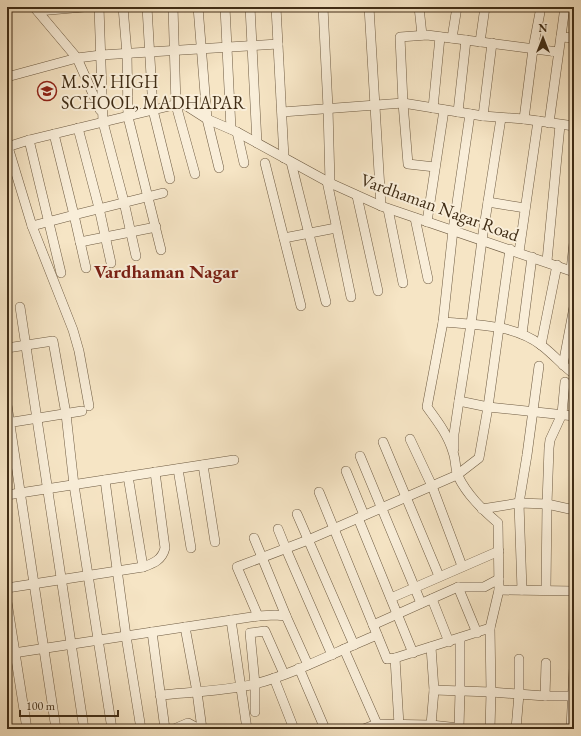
<svg xmlns="http://www.w3.org/2000/svg" width="581" height="736" font-family="'EB Garamond',serif">
<style>
.lines{fill:none;stroke-linecap:round;stroke-linejoin:round}
.minor-casing{stroke:#6e5b42;stroke-width:10}
.minor{stroke:#f9eed9;stroke-width:9}
.labels{text-anchor:middle;dominant-baseline:central;stroke-width:4;stroke-linejoin:round;paint-order:stroke}
.poi-label{font-size:18px;fill:#402d16;stroke:#f9eed9;text-anchor:start}
.street-label{font-size:18px;fill:#402d16;stroke:#f9eed9}
.neighbourhood-label{font-size:19px;font-weight:bold;fill:#7a1f14;stroke:#f9eed9}
</style>
<rect width="100%" height="100%" fill="#f6e5c5"/>
<filter id="stains"><feTurbulence type="fractalNoise" baseFrequency=".005" numOctaves="4"/><feColorMatrix values="0 0 0 0 .2 0 0 0 0 .09 0 0 0 0 .02 0 0 0 .5 -.17"/></filter>
<radialGradient id="worn" r=".72"><stop offset=".6" stop-color="#630" stop-opacity="0"/><stop offset="1" stop-color="#630" stop-opacity=".3"/></radialGradient>
<g class="lines">
<defs>
<g id="minor">
<path d="M34,7l43,51 23,52"/>
<path d="M99,7l4,115 21,80 12,54"/>
<path d="M123,7l4,47 1,63 33,133"/>
<path d="M147,7l6,103 17,69"/>
<path d="M173,7l3,98 19,69"/>
<path d="M198,7l9,112 12,49"/>
<path d="M225,7l6,122"/>
<path d="M250,7l7,136"/>
<path d="M276,7l8,151"/>
<path d="M323,7l5,101 2,75"/>
<path d="M369,7l12,199"/>
<path d="M419,7l3,28"/>
<path d="M38,11l46,-4"/>
<path d="M561,37l13,1"/>
<path d="M452,38l5,-31"/>
<path d="M480,42l5,-35"/>
<path d="M7,77l70,-19 24,-3 177,-11"/>
<path d="M433,108l7,-71"/>
<path d="M282,112l121,-9 80,13 41,3 50,7"/>
<path d="M458,112l8,-72"/>
<path d="M470,114l-17,116 -10,92 -16,85c11,15 21,28 26,45 3,8 2,17 5,24 9,19 25,34 40,47l1,67 -9,38 1,64 -1,37"/>
<path d="M483,116l9,-73"/>
<path d="M524,119l9,-70 8,-42"/>
<path d="M549,123l16,-116"/>
<path d="M78,128l21,80 12,55"/>
<path d="M237,132l7,31"/>
<path d="M54,134l20,81 12,53"/>
<path d="M29,140l32,133"/>
<path d="M7,147l22,-7 153,-37 25,16 30,13 93,51 51,23 193,66"/>
<path d="M8,147l24,79 41,104 6,21 10,55"/>
<path d="M291,162l35,140"/>
<path d="M265,163l36,143"/>
<path d="M435,167l-27,-3 -5,-61 -3,-66 27,-2 131,17"/>
<path d="M327,181l24,116"/>
<path d="M357,196l21,95"/>
<path d="M488,202l37,6"/>
<path d="M388,209l15,74"/>
<path d="M415,218l13,61"/>
<path d="M427,222l17,-112"/>
<path d="M32,226l42,-11 89,-22"/>
<path d="M284,238l52,-10"/>
<path d="M80,242l76,-15"/>
<path d="M519,252l19,-131"/>
<path d="M547,261l13,-136"/>
<path d="M571,270l3,-27"/>
<path d="M20,307l64,422"/>
<path d="M443,322c34,3 70,2 98,23 12,9 21,20 33,29"/>
<path d="M522,334l10,-77"/>
<path d="M541,345l16,-80"/>
<path d="M7,348l46,-7 13,73 8,71 38,244"/>
<path d="M563,365l11,-58"/>
<path d="M459,401l29,6 86,9"/>
<path d="M7,405l49,324"/>
<path d="M7,423l75,-12"/>
<path d="M410,439l22,47 30,80"/>
<path d="M383,442l56,134"/>
<path d="M454,449v-15l5,-33 12,-77 11,-84 19,-122"/>
<path d="M360,456l61,147"/>
<path d="M203,465l12,77"/>
<path d="M178,469l13,79"/>
<path d="M346,471l18,44"/>
<path d="M128,476l15,91"/>
<path d="M105,480l21,156 15,93"/>
<path d="M319,492l68,167 8,-1 95,-30"/>
<path d="M7,495l227,-35"/>
<path d="M482,509l37,-6 28,1 27,6"/>
<path d="M297,514l57,131"/>
<path d="M358,518l55,135"/>
<path d="M278,529l8,20 46,106"/>
<path d="M254,538l32,78 22,49"/>
<path d="M458,587l19,46"/>
<path d="M7,588l136,-21c11,-4 19,-7 22,-19l-10,-76"/>
<path d="M499,590l75,1"/>
<path d="M522,590l-3,-87 8,-48 12,-89"/>
<path d="M546,590l1,-86 2,-56 1,-8 12,-26 3,-32"/>
<path d="M391,598l108,-47"/>
<path d="M432,599l17,43"/>
<path d="M7,602l20,127"/>
<path d="M258,616l-21,-49 71,-27 149,-65 22,-17 9,-51 22,-158"/>
<path d="M231,620l16,109"/>
<path d="M373,625l85,-38h26l15,-8"/>
<path d="M185,627l12,65 5,37"/>
<path d="M152,632l13,97"/>
<path d="M344,649l33,75"/>
<path d="M7,654l251,-38 17,-1 11,1"/>
<path d="M395,658l4,67"/>
<path d="M299,668l26,61"/>
<path d="M274,678l20,51"/>
<path d="M434,690l57,2 54,4h29"/>
<path d="M160,695c31,-3 65,-4 95,-11 42,-11 82,-33 122,-49"/>
<path d="M545,696l1,-33"/>
<path d="M255,712v-28l-5,-51 15,-2 19,43"/>
<path d="M431,725l3,-35 -3,-43"/>
<path d="M459,728l1,-37v-53"/>
<path d="M571,728l3,-60"/>
<path d="M174,729l14,-6 11,6"/>
<path d="M364,729l13,-5 54,1 28,3 1,1"/>
<path d="M516,729l3,-35v-35"/>
</g>
</defs>
<use href="#minor" class="minor-casing"/>
<use href="#minor" class="minor"/>
</g>
<defs>
<symbol id="school-ring" viewBox="-11 -11 22 22"><circle r="9.5" fill="#f9eed9" stroke="#8f2418" stroke-width="1.5"/><path d="M0-5L7-2L0 1L-7-2ZM-4 1L0 2.5L4 1V4Q0 6-4 4Z" fill="#8f2418"/></symbol>
</defs>
<g fill-rule="evenodd">
<use href="#school-ring" x="36" y="80" width="22" height="22"/>
</g>
<g class="labels">
<g class="poi-label">
<text x="61" y="81">M.S.V. HIGH<tspan x="61" dy="21">SCHOOL, MADHAPAR</tspan></text>
</g>
<g class="street-label">
<text transform="translate(440 207) rotate(20)">Vardhaman Nagar Road</text>
</g>
<g class="neighbourhood-label">
<text x="166" y="271">Vardhaman Nagar</text>
</g>
</g>
<rect width="581" height="736" fill="none" stroke="#f6e5c5" stroke-width="24"/>
<rect x="8" y="8" width="565" height="720" fill="none" stroke="#402d16" stroke-width="2"/>
<rect x="12" y="12" width="557" height="712" fill="none" stroke="#402d16"/>
<g transform="translate(543 38)" stroke="#f9eed9" stroke-width="3" paint-order="stroke">
<path d="M0-3L7 15L0 10L-7 15Z" fill="#402d16"/>
<text y="-6" font-size="11" font-weight="bold" text-anchor="middle" fill="#402d16">N</text>
</g>
<path d="M20 710v6h98v-6" fill="none" stroke="#402d16" stroke-width="2"/>
<text x="26" y="710" font-size="12" fill="#402d16" stroke="#f9eed9" stroke-width="3" paint-order="stroke">100 m</text>
<rect width="100%" height="100%" filter="url(#stains)"/>
<rect width="100%" height="100%" fill="url(#worn)"/>
</svg>
